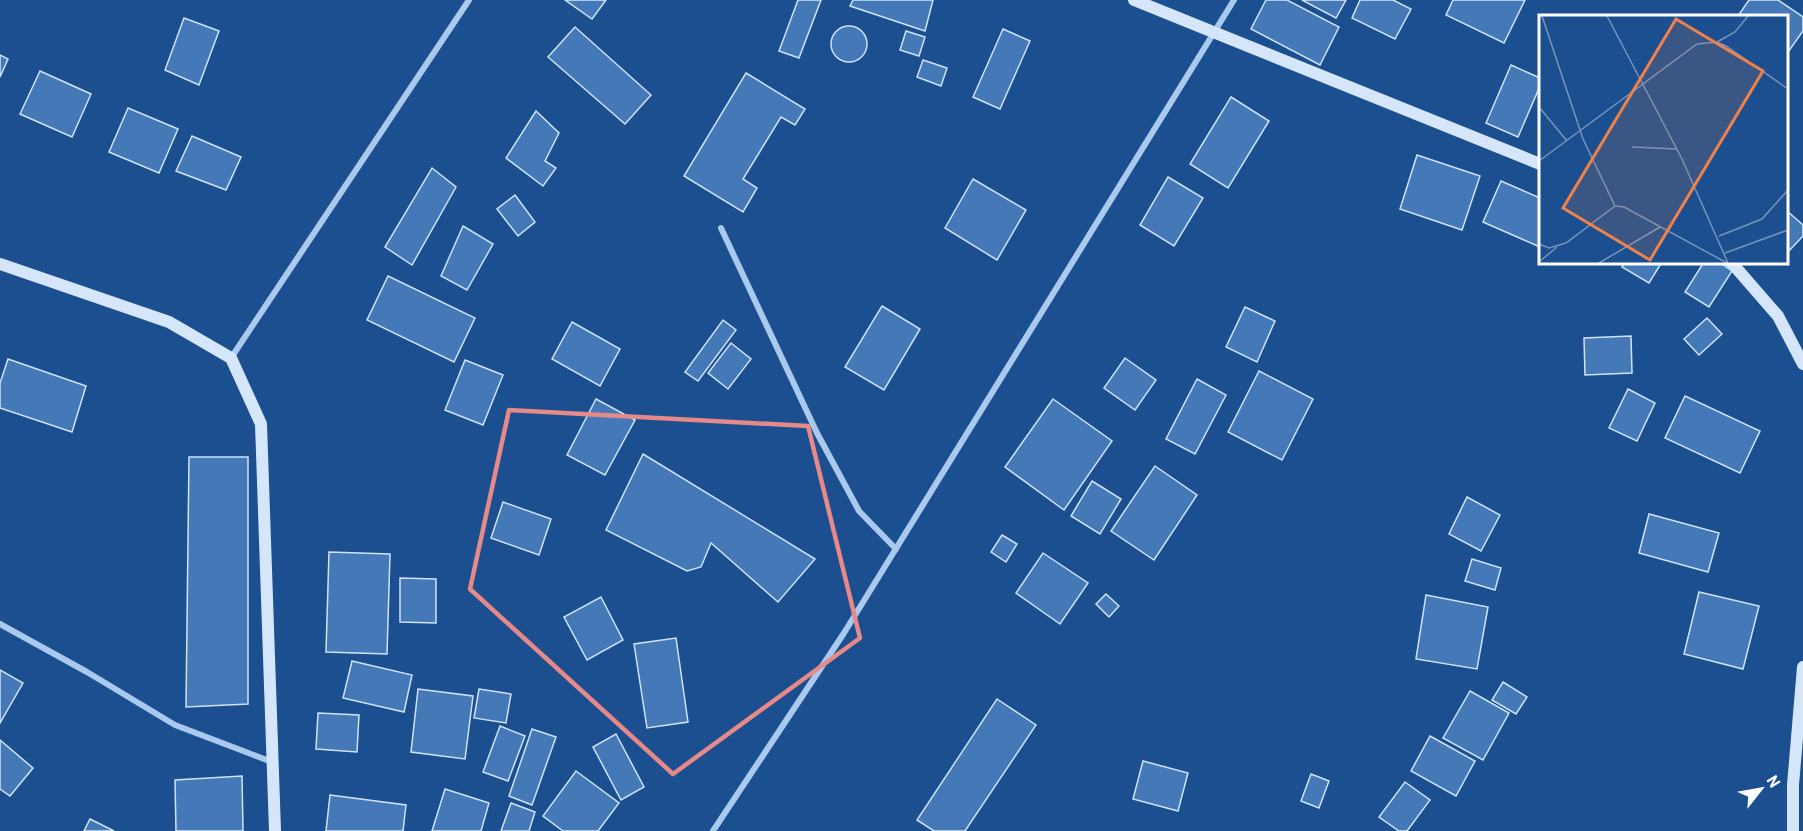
<svg xmlns="http://www.w3.org/2000/svg" width="1803" height="831" font-family="Barlow,sans-serif">
<style>
.building{fill:#4478b7;stroke:#cfe3fa;stroke-width:1.5}
.lines{fill:none;stroke-linecap:round;stroke-linejoin:round}
.street{stroke:#a9c9ee;stroke-width:6}
.secondary{stroke:#d6e6fa;stroke-width:12}
.marked{fill:none;stroke:#e88989;stroke-width:4.5;stroke-linejoin:round}
.inset-road{fill:none;stroke:#7695bc;stroke-width:1.5}
.view{fill:#ee8249;fill-opacity:0.15;stroke:#ee8249;stroke-width:3}
.inset-edge{fill:none;stroke:#fff;stroke-width:3}
</style>
<rect width="100%" height="100%" fill="#1b4f8f"/>
<g class="building">
<path d="M565,0h41l-14,19z"/>
<path d="M798,0h23l-22,58 -20,-7z"/>
<path d="M853,0h80l-8,31 -75,-25z"/>
<path d="M1266,0h21l52,27 -19,38 -69,-36z"/>
<path d="M1302,0h44l-10,18z"/>
<path d="M1360,0h33l18,9 -16,30 -43,-21z"/>
<path d="M1453,0h72l-21,43 -58,-28z"/>
<path d="M1749,0h29l25,17v14l-17,24v-39h-48z"/>
<path d="M184,18l35,13 -20,54 -34,-15z"/>
<circle cx="849" cy="44" r="18"/>
<path d="M575,27l76,68 -26,29 -77,-67z"/>
<path d="M1003,29l27,12 -30,68 -27,-12z"/>
<path d="M906,31l19,6 -6,19 -19,-6z"/>
<path d="M0,55l8,4 -8,18z"/>
<path d="M923,60l24,8 -6,18 -24,-9z"/>
<path d="M1511,65l29,13v8l-22,51 -32,-14z"/>
<path d="M40,71l51,23 -19,43 -52,-23z"/>
<path d="M746,73l59,36 -10,16 -14,-8 -38,62 14,9 -14,24 -59,-36z"/>
<path d="M1231,97l38,24 -41,67 -38,-24z"/>
<path d="M128,108l50,21 -19,44 -50,-21z"/>
<path d="M536,111l23,22 -14,28 11,7 -13,18 -37,-28z"/>
<path d="M192,136l49,21 -15,33 -50,-19z"/>
<path d="M1417,155l63,21 -18,54 -62,-21z"/>
<path d="M432,168l24,19 -44,78 -27,-18z"/>
<path d="M1168,177l35,21 -29,48 -34,-21z"/>
<path d="M973,179l53,31 -29,50 -52,-32z"/>
<path d="M1501,181l39,17v49l-57,-25z"/>
<path d="M515,195l20,27 -17,14 -21,-27z"/>
<path d="M1786,210l17,15v11l-17,18z"/>
<path d="M463,226l30,18 -26,46 -26,-14z"/>
<path d="M1624,262h38l-13,21 -27,-16z"/>
<path d="M1704,262h15l13,9 -23,36 -24,-15z"/>
<path d="M388,276l87,42 -21,44 -87,-42z"/>
<path d="M882,306l38,23 -36,61 -39,-23z"/>
<path d="M1245,307l30,14 -18,41 -31,-15z"/>
<path d="M1707,318l15,16 -23,21 -15,-16z"/>
<path d="M723,320l13,10 -38,51 -13,-9z"/>
<path d="M572,322l48,27 -20,37 -48,-27z"/>
<path d="M1631,336l1,37 -47,2 -1,-37z"/>
<path d="M731,343l20,16 -23,30 -20,-16z"/>
<path d="M1125,358l31,22 -21,30 -31,-22z"/>
<path d="M8,359l78,27 -14,46 -72,-24v-25z"/>
<path d="M465,360l38,15 -20,50 -38,-15z"/>
<path d="M1259,371l54,28 -31,61 -54,-28z"/>
<path d="M1197,379l29,16 -31,59 -29,-15z"/>
<path d="M1628,389l27,14 -18,38 -28,-13z"/>
<path d="M1685,396l75,35 -20,42 -75,-35z"/>
<path d="M596,399l39,21 -30,55 -38,-20z"/>
<path d="M1053,399l59,42 -48,69 -59,-43z"/>
<path d="M643,454l172,105 -37,43 -67,-59 -10,24 -14,4 -81,-41z"/>
<path d="M189,457h59v247l-62,3z"/>
<path d="M1155,466l42,29 -43,65 -43,-29z"/>
<path d="M1092,481l29,18 -21,35 -29,-18z"/>
<path d="M1467,497l33,18 -19,36 -32,-17z"/>
<path d="M503,502l48,17 -12,36 -48,-17z"/>
<path d="M1649,514l70,19 -11,39 -69,-19z"/>
<path d="M1002,535l15,9 -11,18 -15,-10z"/>
<path d="M329,552l61,2 -3,100 -61,-2z"/>
<path d="M1043,553l45,30 -28,41 -44,-31z"/>
<path d="M1472,559l29,9 -6,22 -30,-9z"/>
<path d="M400,578l36,1v44l-36,-1z"/>
<path d="M1699,592l60,14 -16,63 -59,-15z"/>
<path d="M1106,594l13,12 -10,11 -13,-13z"/>
<path d="M1426,595l62,12 -11,62 -61,-10z"/>
<path d="M601,597l22,43 -36,20 -23,-43z"/>
<path d="M676,638l12,84 -41,6 -13,-84z"/>
<path d="M352,661l60,14 -8,37 -61,-14z"/>
<path d="M0,670l23,13 -23,40z"/>
<path d="M1503,682l24,15 -11,17 -24,-14z"/>
<path d="M418,689l55,7 -8,63 -54,-7z"/>
<path d="M479,689l32,5 -5,29 -32,-5z"/>
<path d="M1470,691l39,22 -26,47 -40,-22z"/>
<path d="M997,699l39,26 -71,106h-31l-17,-11z"/>
<path d="M318,713l41,2 -2,37 -41,-3z"/>
<path d="M500,726l25,10 -17,45 -25,-9z"/>
<path d="M532,729l24,8 -24,68 -23,-9z"/>
<path d="M616,734l28,53 -23,13 -28,-53z"/>
<path d="M1430,736l45,25 -19,35 -45,-25z"/>
<path d="M0,740l33,28 -23,28 -10,-7z"/>
<path d="M1143,761l45,12 -10,38 -45,-12z"/>
<path d="M576,771l43,32 -21,28h-35l-20,-15z"/>
<path d="M1311,774l18,7 -10,27 -18,-7z"/>
<path d="M242,776l1,55h-67l-1,-51z"/>
<path d="M1405,782l25,18 -23,31h-8l-20,-14z"/>
<path d="M445,789l44,14 -8,28h-49z"/>
<path d="M330,795l76,10 -3,26h-77z"/>
<path d="M511,803l24,9 -6,19h-28z"/>
<path d="M90,819l24,12h-30z"/>
</g>
<g class="lines">
<g class="street">
<path d="M721,228l96,205 42,78 37,38"/>
<path d="M231,358l238,-358"/>
<path d="M0,624l87,48 88,53 97,37"/>
<path d="M713,831l131,-198 390,-633"/>
</g>
<g class="secondary">
<path d="M1134,0l406,164"/>
<path d="M1731,262l47,54 25,48"/>
<path d="M0,264l169,58 62,36 30,66 14,407"/>
<path d="M1793,831v-46l10,-118"/>
</g>
</g>
<path class="marked" d="M509,410l299,16 52,212 -187,136 -203,-185z"/>
<g transform="translate(1539 15)">
<rect width="249" height="249" fill="#1b4f8f"/>
<path class="inset-road" d="M3,1l41,123 32,67M68,1l75,143 46,104M178,27l18,-10 13,-16M0,92l28,34M93,132l45,2M0,146l158,-117 20,-2 9,4 62,43M180,221l43,-17 26,-29M0,229l10,4 17,-5 49,-37 9,1 103,56M186,238l63,-23M0,247l18,-15M60,248l61,-36"/>
<path class="view" d="M137,4l87,52 -113,189 -87,-52z"/>
<rect width="249" height="249" class="inset-edge"/>
</g>
<g transform="translate(1761 789) rotate(59)" stroke="#1b4f8f" stroke-width="4.5" paint-order="stroke">
<path d="M0-4.5L10 22L0 15L-10 22Z" fill="#ffffff"/>
<text y="-9" font-size="16" font-weight="bold" text-anchor="middle" fill="#ffffff">N</text>
</g>
</svg>
